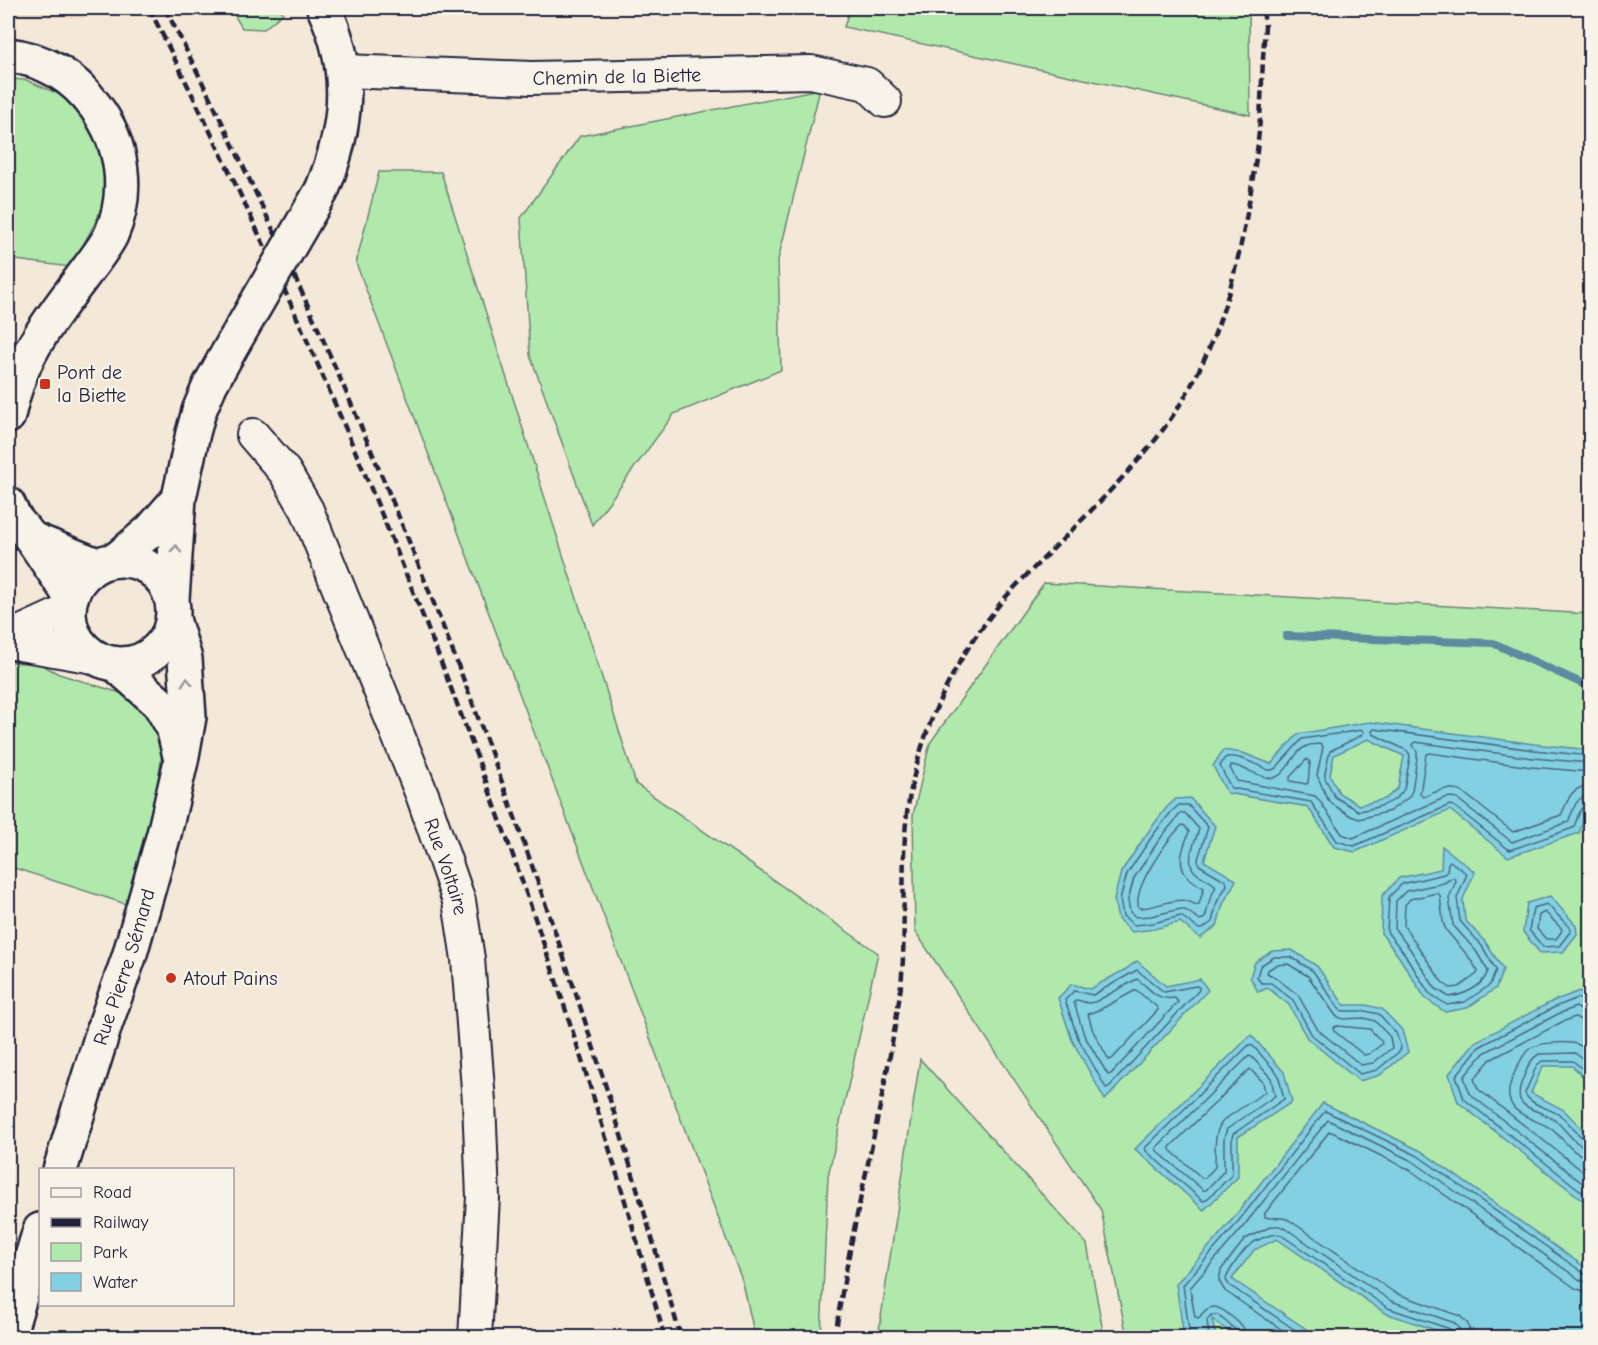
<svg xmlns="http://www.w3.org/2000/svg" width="1598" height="1345" font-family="'Comic Neue',sans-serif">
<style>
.built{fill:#f0dcc4}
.green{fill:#b1e9ac;stroke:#6a8674;stroke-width:1.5}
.water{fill:#83d0e2;stroke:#5c8a9f;stroke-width:1.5;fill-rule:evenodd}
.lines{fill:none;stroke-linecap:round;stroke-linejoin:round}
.shore{stroke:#49687e;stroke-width:1.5}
.stream{stroke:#5c8a9f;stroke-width:8}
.minor-casing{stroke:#22223b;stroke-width:36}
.tertiary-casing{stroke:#22223b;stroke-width:38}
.secondary-casing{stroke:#22223b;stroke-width:38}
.minor{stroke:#f7f3e8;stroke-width:32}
.tertiary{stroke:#f7f3e8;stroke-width:33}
.secondary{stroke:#f7f3e8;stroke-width:33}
.rail{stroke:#22223b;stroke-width:4.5;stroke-dasharray:9 4.5;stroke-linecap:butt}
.secondary-bridge-casing{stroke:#22223b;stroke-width:38;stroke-linecap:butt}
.secondary-bridge{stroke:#f7f3e8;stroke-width:33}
.oneway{stroke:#97959a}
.poi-dot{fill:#c8321e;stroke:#f7f3e8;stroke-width:2}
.labels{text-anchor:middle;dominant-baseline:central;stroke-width:4.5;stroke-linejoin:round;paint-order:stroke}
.street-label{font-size:20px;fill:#22223b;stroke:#f7f3e8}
.poi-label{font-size:20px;fill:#22223b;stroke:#f7f3e8;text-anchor:start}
</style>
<rect width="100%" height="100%" fill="#f4e9d8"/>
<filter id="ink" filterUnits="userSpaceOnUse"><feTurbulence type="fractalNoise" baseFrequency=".0167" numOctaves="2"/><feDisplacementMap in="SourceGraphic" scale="12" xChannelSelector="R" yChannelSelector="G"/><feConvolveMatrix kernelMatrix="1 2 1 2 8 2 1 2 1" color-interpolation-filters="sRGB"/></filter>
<g filter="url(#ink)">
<path class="built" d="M8,8h71l5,10 -76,-2z"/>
<g class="green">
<path d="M230,8h50l3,5 -19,16 -22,-1z"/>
<path d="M850,8h399l1,107 -406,-88z"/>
<path d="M8,79l18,1 49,21 32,49v51l-36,66 -63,-8z"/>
<path d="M820,89l-42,171 3,110 -107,44 -82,111 -62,-170 -9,-137 59,-82z"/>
<path d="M379,172h62l195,612 242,169 -50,223 -7,161h-66l-12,-54 -387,-1020z"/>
<path d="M1044,583l546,31v723h-463l-26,-127 -186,-279 -2,-116 17,-72z"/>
<path d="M8,662l32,2 19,10 68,21 40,25 -10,67 -28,118 -121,-39z"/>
<path d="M920,1059l167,185 17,93h-226z"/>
</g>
<g class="water">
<path d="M1370,722l164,22 56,6v52l-11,31 -71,24 -58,-47 -95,42 -21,-5 -26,-40 -81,-14 -14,-27 10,-16 20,3 28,11 27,-30zM1368,739l36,17 -6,32 -13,11 -26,6 -20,-12 -9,-18 4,-20z"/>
<path d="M1190,798l25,28 -11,35 32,19 -13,24 -6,22 -17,12 -20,-16 -26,7 -22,3 -14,-13 -4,-20 7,-27 27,-40 19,-25 9,-8z"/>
<path d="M1442,846l33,26 -12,27 2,21 21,23 17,26 -7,19 -29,20 -22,4 -20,-14 -26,-41 -18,-24 1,-37 17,-18 42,-9z"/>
<path d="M1550,896l26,29 1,9 -14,18 -23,1 -17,-21 4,-29z"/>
<path d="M1292,950l25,16 27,39h22l16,4 20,21 6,22 -28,23 -21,6 -52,-43 -18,-33 -21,-17 -10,4 -8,-15 5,-15 17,-11z"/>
<path d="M1137,961l29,25 34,-7 8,11 -103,110 -33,-60 -14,-42 14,-14 18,5 36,-20z"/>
<path d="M1580,991l10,10v82l-18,-17h-29l-12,27 33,17 26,27v69l-132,-104 -9,-28 26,-32 78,-41z"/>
<path d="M1251,1035l33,37 8,30 -54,35v40l-34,33 -69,-61z"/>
<path d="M1323,1103l98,48 169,120v66h-134l-71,-24 -108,-74 -23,11 -22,29 86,58h-82l-24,-18 4,18h-32l-8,-53 52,-59z"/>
</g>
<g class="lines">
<g class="shore">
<path d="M1590,756l-56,-6 -160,-21 -2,2 1,3 33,16 3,3 1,4 -6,32c-9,16 -29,19 -45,22l-24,-14 -10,-19v-5l5,-22 32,-16 2,-3 -2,-2 -60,9 -26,29 -4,2h-4c-8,-4 -35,-17 -43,-12 -1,0 -4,7 -5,8l11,22 80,14 26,39 17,5 96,-41 4,1 54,43 2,1 63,-22c5,-8 6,-24 17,-25"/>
<path d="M1307,759l3,3 -2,21 -2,1 -16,-3v-4z"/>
<path d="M1590,763l-57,-5 -118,-16 -2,3 4,7v6l-5,33 -3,6 -19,14 -31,8 -8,-3 -19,-12 -5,-6 -10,-23 6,-28 -2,-3c-4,0 -10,0 -14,2 -14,5 -19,29 -34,32 -12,1 -28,-11 -41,-13l-2,3 7,13 78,15 4,4 23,34 11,4 91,-40 8,-1 7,3 53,42 56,-20c6,-12 6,-25 22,-27"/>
<path d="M1590,772l-58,-5 -103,-14 -3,2 -6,39 3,3c15,-6 26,-13 41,-4l49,39 48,-17c8,-15 8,-28 29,-29"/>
<path d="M1179,805h9l20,22 -10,32 1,6 27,16 1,4 -10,17 -5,20 -10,7h-3l-18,-13 -28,7 -19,2 -11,-9 -3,-17 7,-25 26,-39 19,-24z"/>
<path d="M1181,813h4l14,16c-3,12 -15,32 -4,43 6,5 15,8 21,14l-6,13 -5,19 -5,2 -13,-9 -6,-2 -30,7 -15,1 -6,-5 -2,-12 6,-22 25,-38z"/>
<path d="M1182,825l3,1 4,6c-5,14 -14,32 -1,45 5,5 11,8 16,11l-5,16 -3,1c-20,-12 -35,3 -57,3 -8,-19 29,-69 43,-83z"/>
<path d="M1450,861l17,13 -10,24 3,23 22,25 14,24 -6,15 -25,17 -18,3 -18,-12 -25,-40 -17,-21 2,-35 13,-13 42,-10 3,-3 1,-8z"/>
<path d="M1452,878h2l2,3 -7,17 4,27 23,26 12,20c-5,16 -24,24 -39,26l-14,-9 -25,-39 -15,-20 1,-28 10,-10 38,-8z"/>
<path d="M1437,893l3,2 3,27 3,8 22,26 10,15 -1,3 -18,13 -9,1 -8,-6 -38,-56 1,-21 5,-6z"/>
<path d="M1547,904l23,24v4l-11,14 -16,1 -14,-17 4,-22z"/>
<path d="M1545,912l17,17 -1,3 -5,7h-10l-9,-10 2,-14z"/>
<path d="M1291,957l22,14 27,39 4,1h21l14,3 17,19 5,15 -1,3 -23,19 -17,4 -48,-39 -19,-35 -22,-17h-10l-4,-6 3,-11 14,-9z"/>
<path d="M1288,964l20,12 28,40 7,3 21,-1 11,3 15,16 2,11 -19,15 -12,2 -43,-35 -20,-35 -22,-17 -9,-5 1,-3 8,-5z"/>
<path d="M1137,970l27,22 32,-6 3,1v3l-90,97 -3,1 -28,-50 -13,-38 9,-9 19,4z"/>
<path d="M1137,979c14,10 19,22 38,19l3,4 -67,72 -3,1 -24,-40 -10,-33 3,-2 11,3 7,-1z"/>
<path d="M1136,990l21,17 1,3 -46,49 -3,1 -16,-29 -5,-17 13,-5z"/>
<path d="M1590,1005l-4,-1 -8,-6 -23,9 -76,40 -23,29 8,23 126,99"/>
<path d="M1590,1012h-6l-8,-5 -18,7 -74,39 -20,24 6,17 120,95"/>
<path d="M1590,1021h-7l-8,-4 -13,5 -72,38 -16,19 4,10 112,88"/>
<path d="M1337,1026l33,3 11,12 1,3 -13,10 -5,1 -30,-24 -1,-3z"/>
<path d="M1249,1045l4,1 25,28 6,25 -51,35 -1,4v37l-26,25 -3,1 -57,-50 -1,-3z"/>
<path d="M1590,1053c-3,-3 -6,-6 -11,-8 -10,-4 -41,-3 -50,4 -7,6 -19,31 -20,41 -1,6 1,13 5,18 9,10 25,13 36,20 15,10 21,28 40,29"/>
<path d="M1249,1056l3,1 19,21 4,18 -48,33 -3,9v33l-18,19h-3l-46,-39 -1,-3z"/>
<path d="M1590,1065l-15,-12 -36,1c-9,5 -11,13 -15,22 -17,38 14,29 34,47 10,9 18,24 32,25"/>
<path d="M1250,1069l13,13 2,10 -40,27c-13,12 -9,31 -10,48l-10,11h-3l-32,-28v-3z"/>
<path d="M1590,1075l-17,-14h-31l-5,4 -12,28c5,13 26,15 36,23 10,7 17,23 29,24"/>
<path d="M1190,1338l-7,-53 50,-57 92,-117 93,45 167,118 5,1"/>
<path d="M1209,1338l-2,-18 4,-5h7l19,16 2,7"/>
<path d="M1246,1338c0,-11 -6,-14 -14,-21 -12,-10 -22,-17 -33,1l-4,-1 -5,-29 48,-55 90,-113 86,42 166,118 10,3"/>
<path d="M1294,1338l-69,-47 -6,-10 2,-11 24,-31 27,-13h7l6,2 106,73 64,22 5,7 2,8"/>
<path d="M1307,1338l-78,-53 -3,-5c1,-7 17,-30 24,-35 6,-5 24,-13 31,-10l107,73 62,21 3,3 1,6"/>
<path d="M1471,1338l-3,-14 -8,-8 -65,-23 -106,-73c-10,-5 -16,0 -24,-3v-4l64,-81h3l78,38 165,118 8,3 7,1"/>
</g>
<path class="stream" d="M1286,636l207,7 97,44"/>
<defs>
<g id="minor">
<path id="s1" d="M343,71l189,7 279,-6 56,12 18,17"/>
<path id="s2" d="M253,435l32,37 22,38 116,287 36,104 9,58 11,143 4,95 -8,141"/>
<path d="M8,638l61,-28"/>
<path d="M8,642l86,15"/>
</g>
<g id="tertiary">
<path d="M8,55c36,4 66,22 87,51 28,37 35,86 16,129 -6,12 -15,23 -23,34 -16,22 -34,44 -48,67 -16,24 -26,52 -32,80"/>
<path d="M8,504l7,15 17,20 39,58"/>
<path d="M32,539l65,26"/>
</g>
<g id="secondary">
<path d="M322,190c26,-63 31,-120 2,-182"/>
<path d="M117,559l34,-29 28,-32"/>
<circle cx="121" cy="612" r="52"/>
<path d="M172,599l7,-101 14,-65 6,-22 11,-26 24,-43"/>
<path d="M115,664l44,39 14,24 7,29"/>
<path id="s3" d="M60,1170l45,-145 24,-68 35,-123 17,-73 8,-44 -4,-58 -12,-40"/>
<path d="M8,1337l32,-107"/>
</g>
</defs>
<use href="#minor" class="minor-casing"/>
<use href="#tertiary" class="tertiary-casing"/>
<use href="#secondary" class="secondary-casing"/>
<use href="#minor" class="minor"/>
<use href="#tertiary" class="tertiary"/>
<use href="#secondary" class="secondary"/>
<g class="rail">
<path d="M149,8c135,266 254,542 355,823 61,167 112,336 161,507"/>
<path d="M165,8c151,296 280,603 388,918 47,136 88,273 128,412"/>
<path d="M835,1338c16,-116 49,-229 65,-345 7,-52 1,-105 5,-157 2,-42 14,-86 30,-125 15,-34 34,-68 58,-98 15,-21 35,-39 54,-58 32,-32 64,-64 94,-98 68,-77 94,-167 110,-267 2,-16 6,-33 7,-49 4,-38 4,-77 7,-115l-2,-18"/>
</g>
<defs>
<path id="secondary-bridge" d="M234,342l88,-152"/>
</defs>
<use href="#secondary-bridge" class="secondary-bridge-casing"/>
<use href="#secondary-bridge" class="secondary-bridge"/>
</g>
<defs><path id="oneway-chevron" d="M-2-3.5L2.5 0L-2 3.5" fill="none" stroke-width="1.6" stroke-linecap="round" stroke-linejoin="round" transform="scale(1.5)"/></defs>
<g class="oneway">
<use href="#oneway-chevron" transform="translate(176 549) rotate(-86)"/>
<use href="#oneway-chevron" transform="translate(187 682) rotate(-93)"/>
</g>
</g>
<g class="poi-dot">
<rect x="39" y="378" width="12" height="12" rx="3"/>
<circle cx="171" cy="978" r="6"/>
</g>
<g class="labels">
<g class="street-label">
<text stroke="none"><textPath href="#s1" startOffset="274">Chemin de la Biette</textPath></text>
<text stroke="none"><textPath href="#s2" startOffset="476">Rue Voltaire</textPath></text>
<text stroke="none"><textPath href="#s3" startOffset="213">Rue Pierre Sémard</textPath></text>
</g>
<g class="poi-label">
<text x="57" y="372">Pont de<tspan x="57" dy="23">la Biette</tspan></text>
<text x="183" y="978">Atout Pains</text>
</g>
</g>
<rect width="1598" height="1345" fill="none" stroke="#f7f3e8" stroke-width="30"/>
<rect x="15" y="15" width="1568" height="1315" fill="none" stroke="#22223b" stroke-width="2" filter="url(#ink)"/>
<rect x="39" y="1168" width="195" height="138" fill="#f7f3e8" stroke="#a29fa3" stroke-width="1.5"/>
<rect x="51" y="1188" width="30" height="9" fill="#f7f3e8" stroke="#a29fa3" stroke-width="1.5"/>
<text x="93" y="1198" font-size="18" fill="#22223b">Road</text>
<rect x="51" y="1218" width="30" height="9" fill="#22223b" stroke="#a29fa3" stroke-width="1.5"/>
<text x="93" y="1228" font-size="18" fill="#22223b">Railway</text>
<rect x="51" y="1243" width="30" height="18" fill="#b1e9ac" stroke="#a29fa3" stroke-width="1.5"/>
<text x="93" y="1258" font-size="18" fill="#22223b">Park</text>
<rect x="51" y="1273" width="30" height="18" fill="#83d0e2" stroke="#a29fa3" stroke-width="1.5"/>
<text x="93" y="1288" font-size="18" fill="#22223b">Water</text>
</svg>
